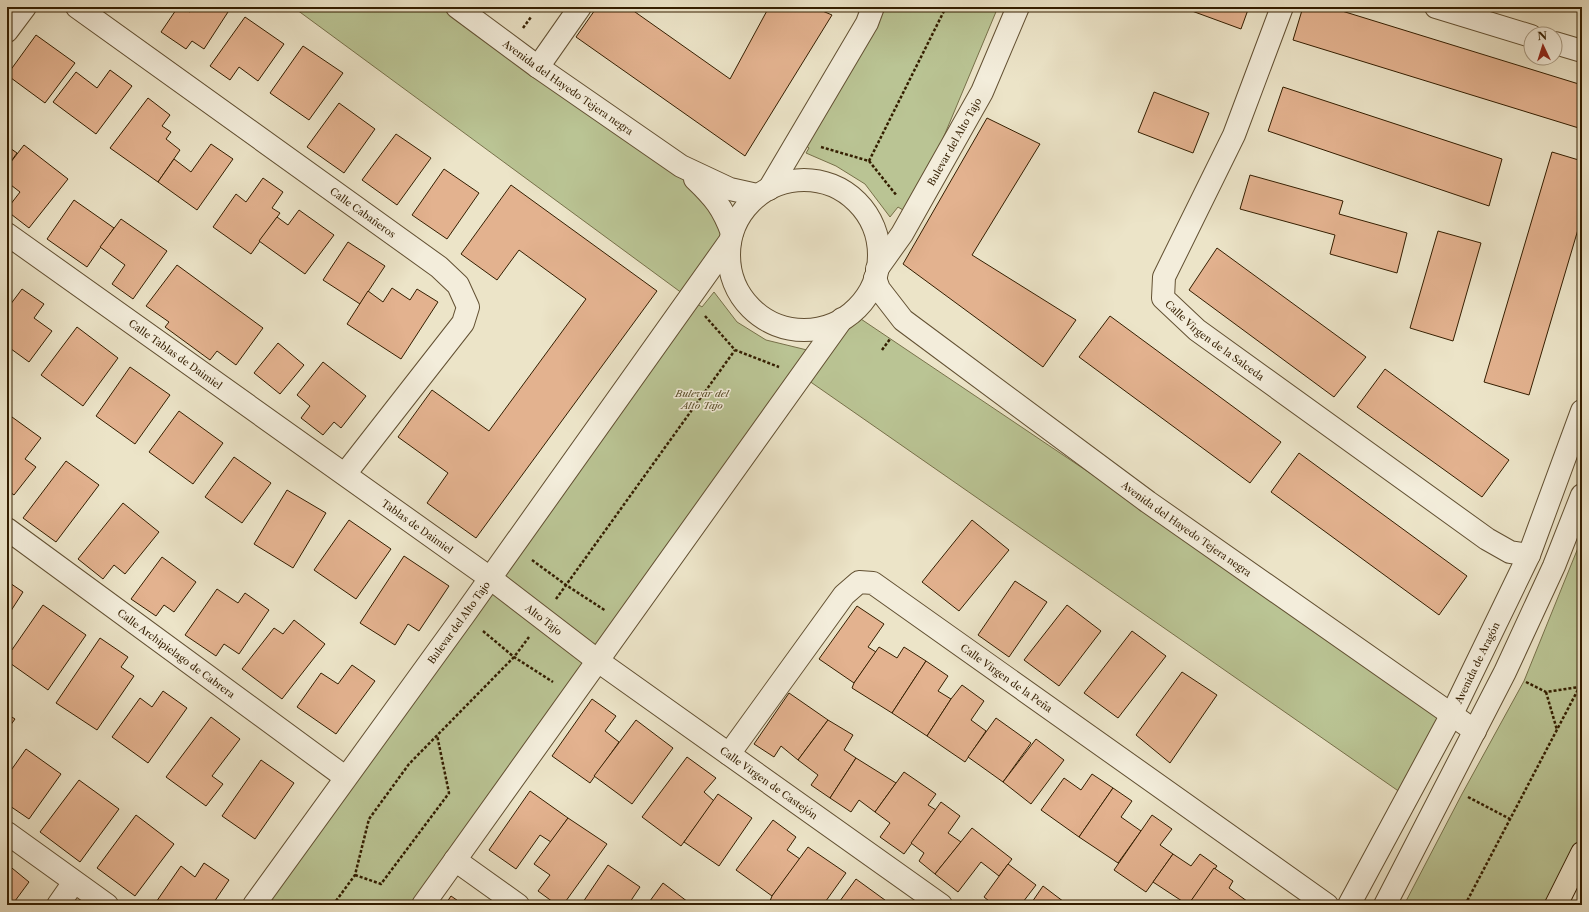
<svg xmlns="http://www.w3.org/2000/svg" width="1589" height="912" font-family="'Libre Caslon Text',serif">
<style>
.green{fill:#bac494;stroke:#77714a}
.building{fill:#e3b28f;stroke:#341e00}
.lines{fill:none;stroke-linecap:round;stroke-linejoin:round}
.minor-casing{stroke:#625032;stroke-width:24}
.tertiary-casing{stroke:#625032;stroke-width:24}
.motorway-casing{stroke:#341e00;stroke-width:24}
.path{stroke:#341e00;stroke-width:2.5;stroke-dasharray:3 2;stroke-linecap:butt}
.minor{stroke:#f3eddb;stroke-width:22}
.tertiary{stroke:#f3eddb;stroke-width:22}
.motorway{stroke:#ece4c8;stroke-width:22}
.labels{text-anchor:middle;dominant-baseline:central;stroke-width:3;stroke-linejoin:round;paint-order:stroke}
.street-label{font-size:10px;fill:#341e00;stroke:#f3eddb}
.park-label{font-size:10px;font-style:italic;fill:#5c502c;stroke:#f3eddb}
</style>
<rect width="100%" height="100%" fill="#ece4c8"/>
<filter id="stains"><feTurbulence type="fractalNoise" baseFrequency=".005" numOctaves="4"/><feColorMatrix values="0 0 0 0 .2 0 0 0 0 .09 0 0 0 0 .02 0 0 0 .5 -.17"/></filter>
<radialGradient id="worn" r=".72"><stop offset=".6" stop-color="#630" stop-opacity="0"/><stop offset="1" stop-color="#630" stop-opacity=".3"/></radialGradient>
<g class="green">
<path d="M293,7h164l224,159 51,67 -42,66 12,8 12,-15 23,30 29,18 41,10 -14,19 9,6 50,-62 599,403 -44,81 -605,-421 -387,529h-153l428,-606z"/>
<path d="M873,7h125l-87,208 -13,-8 -8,10 -25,-33 -29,-18 -30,-13 3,-5 -11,-8z"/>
<path d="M1582,538v315l-26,52h-152l58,-111 62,-113z"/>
</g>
<g class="building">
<path d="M178,7h4l8,5 4,-5h26l8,5 -24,37 -12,-8 -6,8 -25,-17z"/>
<path d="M597,7h31l102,72 39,-72h44l19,8 -87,141 -169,-119z"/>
<path d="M1181,7h68l-8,22z"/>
<path d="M1303,7h26l253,78v44l-289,-89z"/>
<path d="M245,17l39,27 -26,37 -19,-14 -9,13 -20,-14z"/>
<path d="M36,35l39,28 -30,40 -38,-28z"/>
<path d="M303,46l40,27 -34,47 -39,-27z"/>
<path d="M110,70l22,16 -36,48 -43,-32 23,-30 21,16z"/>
<path d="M1283,87l219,72 -13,47 -221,-75z"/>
<path d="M1154,92l55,21 -16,40 -55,-21z"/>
<path d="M148,98l22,17 -8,11 9,6 -5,7 14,11 -22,32 -48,-34z"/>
<path d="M339,103l36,26 -31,44 -37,-26z"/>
<path d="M987,118l53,26 -68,111 104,65 -33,47 -140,-103z"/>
<path d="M396,134l35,24 -34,47 -35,-25z"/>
<path d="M211,144l22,15 -36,51 -39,-28 16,-23 17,13z"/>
<path d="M24,145l44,34 -39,49 -22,-17v-2l13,-17 -13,-10v-15z"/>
<path d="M7,146l10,7 -10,14z"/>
<path d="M1552,152l30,9v55l-53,179 -45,-13z"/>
<path d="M444,169l35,24 -32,46 -35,-24z"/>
<path d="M1250,175l93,26 -4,13 68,19 -10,40 -67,-19 5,-19 -95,-26z"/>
<path d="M263,178l20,14 -11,16 8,5 -29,41 -38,-27 23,-33 10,8z"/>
<path d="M511,185l146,106 -181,247 -49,-35 21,-30 -50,-36 34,-47 57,41 97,-132 -67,-49 -22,30 -36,-26z"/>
<path d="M74,200l40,28 -27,39 -40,-28z"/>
<path d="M299,210l35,25 -29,39 -46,-33 18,-24 11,8z"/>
<path d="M121,219l46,32 -34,48 -21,-15 13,-19 -25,-18z"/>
<path d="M1438,231l43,12 -28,98 -43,-13z"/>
<path d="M348,242l37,24 -25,38 -37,-24z"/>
<path d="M1217,248l149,109 -32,40 -145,-107z"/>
<path d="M177,265l86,63 -27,37 -19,-14 -7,9 -45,-33 4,-5 -23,-16z"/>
<path d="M392,288l18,12 7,-11 21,13 -37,57 -54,-35 21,-33 15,11z"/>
<path d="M22,289l22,15 -10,14 18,13 -23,31 -22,-16v-37z"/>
<path d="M1110,316l171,126 -31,41 -171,-126z"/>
<path d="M77,327l41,31 -35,48 -42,-31z"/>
<path d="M278,343l26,22 -24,29 -26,-21z"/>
<path d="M323,362l43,34 -25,32 -7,-6 -11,13 -22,-17 9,-12 -13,-11z"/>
<path d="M130,367l40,28 -35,49 -39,-28z"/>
<path d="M1385,369l124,91 -27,37 -125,-90z"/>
<path d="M179,411l44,32 -30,41 -44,-32z"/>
<path d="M12,417l29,21 -16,21 11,8 -22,28 -7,-5v-67z"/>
<path d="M1299,453l168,123 -28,39 -168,-123z"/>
<path d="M234,457l37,26 -29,40 -37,-26z"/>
<path d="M66,461l33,24 -43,57 -33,-24z"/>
<path d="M287,490l39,23 -33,55 -39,-24z"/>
<path d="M123,503l36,29 -34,42 -11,-9 -11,14 -25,-20z"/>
<path d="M349,520l42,29 -35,50 -42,-29z"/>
<path d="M972,520l37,30 -50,61 -37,-29z"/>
<path d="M404,556l45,30 -30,45 -11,-7 -13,21 -35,-22z"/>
<path d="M162,557l34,25 -22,30 -10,-7 -8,11 -25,-17z"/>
<path d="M7,581l16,11 -16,25z"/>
<path d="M1015,581l32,21 -38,55 -31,-22z"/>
<path d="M217,589l21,14 7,-10 24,17 -30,44 -15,-10 -8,12 -31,-21z"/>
<path d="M43,605l43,30 -38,55 -41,-29v-4z"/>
<path d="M1067,605l34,26 -42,55 -35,-26z"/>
<path d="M857,606l27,18 -16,23 8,5 -22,31 -35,-24z"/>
<path d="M294,620l31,24 -43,55 -40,-30 32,-41 9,6z"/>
<path d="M1132,631l34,25 -48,62 -34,-25z"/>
<path d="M100,638l28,19 -7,10 13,9 -37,54 -41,-27z"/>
<path d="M879,647l18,11 7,-11 22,14 -34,52 -40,-25 2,-5z"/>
<path d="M926,661l22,15 -10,15 13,8 -24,37 -35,-23z"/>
<path d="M352,665l23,16 -39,53 -39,-27 24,-34 17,11z"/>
<path d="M1182,672l35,23 -47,68 -34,-28z"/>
<path d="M962,685l22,16 -13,19 15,11 -21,31 -38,-26 24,-37z"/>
<path d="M163,691l24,17 -39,55 -36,-26 28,-39 12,9z"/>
<path d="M789,693l39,27 -30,40 -17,-14 -7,11 -20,-13z"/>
<path d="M592,699l24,17 -11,15 14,11 -29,41 -38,-27z"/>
<path d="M7,714l8,5 -8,11z"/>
<path d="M211,717l29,22 -28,37 11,8 -17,22 -40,-29z"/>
<path d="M996,718l35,25 -28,39 -35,-25z"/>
<path d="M636,720l37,28 -41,56 -38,-28z"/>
<path d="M828,720l25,15 -9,15 12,8 -26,40 -19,-13 7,-10 -20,-15z"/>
<path d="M1036,739l28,21 -33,44 -28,-22z"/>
<path d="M26,749l35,25 -32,45 -22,-15v-28z"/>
<path d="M687,757l29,21 -12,14 10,9 -33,45 -39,-29z"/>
<path d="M856,758l40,25 -21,29 -16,-12 -8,12 -21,-14z"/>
<path d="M261,760l33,23 -39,56 -33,-23z"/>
<path d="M904,772l32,22 -8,11 8,5 -32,44 -24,-17 10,-14 -15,-11z"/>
<path d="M1092,774l21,14 -34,49 -38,-27 23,-32 17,12z"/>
<path d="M79,780l40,29 -39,53 -40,-30z"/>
<path d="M1113,788l19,13 -11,16 20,14 -23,32 -39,-26z"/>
<path d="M530,791l38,27 -17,24 -11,-7 -24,34 -27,-19z"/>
<path d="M718,794l34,24 -33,48 -35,-24z"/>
<path d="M941,802l19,14 -12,17 13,9 -26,32 -16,-13 5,-8 -13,-10z"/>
<path d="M136,815l38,29 -39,52 -38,-28z"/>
<path d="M1152,815l20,14 -12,16 13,9 -27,38 -32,-22z"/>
<path d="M568,818l39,26 -44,61h-6l-19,-14 12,-16 -16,-11z"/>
<path d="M773,820l23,17 -9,13 13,9 -28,37 -36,-26z"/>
<path d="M972,828l40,31 -13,17 -18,-14 -23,30 -23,-18z"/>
<path d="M808,847l38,26 -23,32h-48l-5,-4 2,-5z"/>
<path d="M1173,854l18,12 9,-12 17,12 -29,39 -35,-23z"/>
<path d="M204,863l25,17 -17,25h-58l27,-39 14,11z"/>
<path d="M7,864l22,18 -17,23h-5z"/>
<path d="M1008,864l28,21 -13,17 3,3h-32l-10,-8z"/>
<path d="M608,865l32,22 -12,18h-47z"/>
<path d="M1214,868l19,13 -4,7 22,16v1h-63z"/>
<path d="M856,879l33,24 -1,2h-51z"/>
<path d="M663,883l29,22h-45z"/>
<path d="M1043,886l25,19h-38z"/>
<path d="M451,896l13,9h-19z"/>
</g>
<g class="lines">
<defs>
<g id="minor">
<path id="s1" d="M77,7l362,260 19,18 10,22 -5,16 -118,151"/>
<path id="s2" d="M1282,7l-48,128 -70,142 -1,21 34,32 290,209 23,13 19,3"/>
<path d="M1436,7l95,29"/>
<path d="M7,31l18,-24"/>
<path d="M1555,43l27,8"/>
<path d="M538,67l42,-60"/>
<path d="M769,189l98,-166 6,-16"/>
<path id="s3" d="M7,234l483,344 108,83 343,244"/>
<path id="s4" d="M877,269l25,-35 80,-142 36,-85"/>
<path id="s5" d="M7,529l338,248"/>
<path id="s6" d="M729,754l115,-159 15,-13 14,1 454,322"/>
<path d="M7,833l100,72"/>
<path d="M455,860l63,45"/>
<path d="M58,905l16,-23"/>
<path id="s7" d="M254,905l210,-290 266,-374"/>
<path d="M423,905l419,-586"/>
</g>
<g id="tertiary">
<path id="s8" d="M457,7l81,60 143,99 49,23 27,6"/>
<path d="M695,179c19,18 28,29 37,54"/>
<circle cx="804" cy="255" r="75"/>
<path id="s9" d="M875,278l4,11 24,31 245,182 327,229"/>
<path id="s10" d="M1349,905l102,-189 78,-161 53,-144"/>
<path d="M1385,905l120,-233 49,-106 28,-71"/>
</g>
<path id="motorway" d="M1556,905l26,-52"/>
</defs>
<use href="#minor" class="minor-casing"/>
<use href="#tertiary" class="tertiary-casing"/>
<use href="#motorway" class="motorway-casing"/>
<g class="path">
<path d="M523,28l8,-11"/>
<path d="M821,147l48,14 28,35"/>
<path d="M869,161l77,-154"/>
<path d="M705,316l30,34 44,17"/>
<path d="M882,350l8,-11"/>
<path d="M532,560l34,25 40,26"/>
<path d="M556,599l179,-249"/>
<path d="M483,631l31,26 39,25"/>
<path d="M1526,682l20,10 33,-5"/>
<path d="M1546,692l11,38"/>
<path d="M1468,797l42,22"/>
<path d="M355,875l26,9 68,-91 -12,-58"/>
<path d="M333,905l22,-30 14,-56 40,-55 105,-107 15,-20"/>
<path d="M1465,905l117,-223"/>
</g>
<use href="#minor" class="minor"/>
<use href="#tertiary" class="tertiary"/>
<use href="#motorway" class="motorway"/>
</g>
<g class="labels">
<g class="street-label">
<text stroke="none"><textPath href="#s8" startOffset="137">Avenida del Hayedo Tejera negra</textPath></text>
<text stroke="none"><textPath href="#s4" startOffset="149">Bulevar del Alto Tajo</textPath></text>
<text stroke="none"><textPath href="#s1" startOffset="352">Calle Cabañeros</textPath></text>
<text stroke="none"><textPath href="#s2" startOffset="383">Calle Virgen de la Salceda</textPath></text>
<text stroke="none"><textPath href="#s3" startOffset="207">Calle Tablas de Daimiel</textPath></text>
<text stroke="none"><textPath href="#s3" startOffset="504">Tablas de Daimiel</textPath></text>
<text stroke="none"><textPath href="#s9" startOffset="403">Avenida del Hayedo Tejera negra</textPath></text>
<text stroke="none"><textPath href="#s3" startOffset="661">Alto Tajo</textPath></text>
<text stroke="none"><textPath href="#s7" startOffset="349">Bulevar del Alto Tajo</textPath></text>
<text stroke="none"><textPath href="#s5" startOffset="210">Calle Archipielago de Cabrera</textPath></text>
<text stroke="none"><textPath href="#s10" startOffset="274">Avenida de Aragón</textPath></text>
<text stroke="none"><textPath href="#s6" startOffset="394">Calle Virgen de la Peña</textPath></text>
<text stroke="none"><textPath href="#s3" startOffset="939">Calle Virgen de Castejón</textPath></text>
</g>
<g class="park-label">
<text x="702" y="393">Bulevar del<tspan x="702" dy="12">Alto Tajo</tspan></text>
</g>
</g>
<rect width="1589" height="912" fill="none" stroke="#ece4c8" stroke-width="24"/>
<rect x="8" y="8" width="1573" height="896" fill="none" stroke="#341e00" stroke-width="2"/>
<rect x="12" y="12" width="1565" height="888" fill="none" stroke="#341e00"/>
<g transform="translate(1543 46) rotate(356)"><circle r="19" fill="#f3eddb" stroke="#a79a83"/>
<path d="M0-3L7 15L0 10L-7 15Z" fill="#8f2418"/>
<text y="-6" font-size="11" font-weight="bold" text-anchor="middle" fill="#341e00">N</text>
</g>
<rect width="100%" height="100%" filter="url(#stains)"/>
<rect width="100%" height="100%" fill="url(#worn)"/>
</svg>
